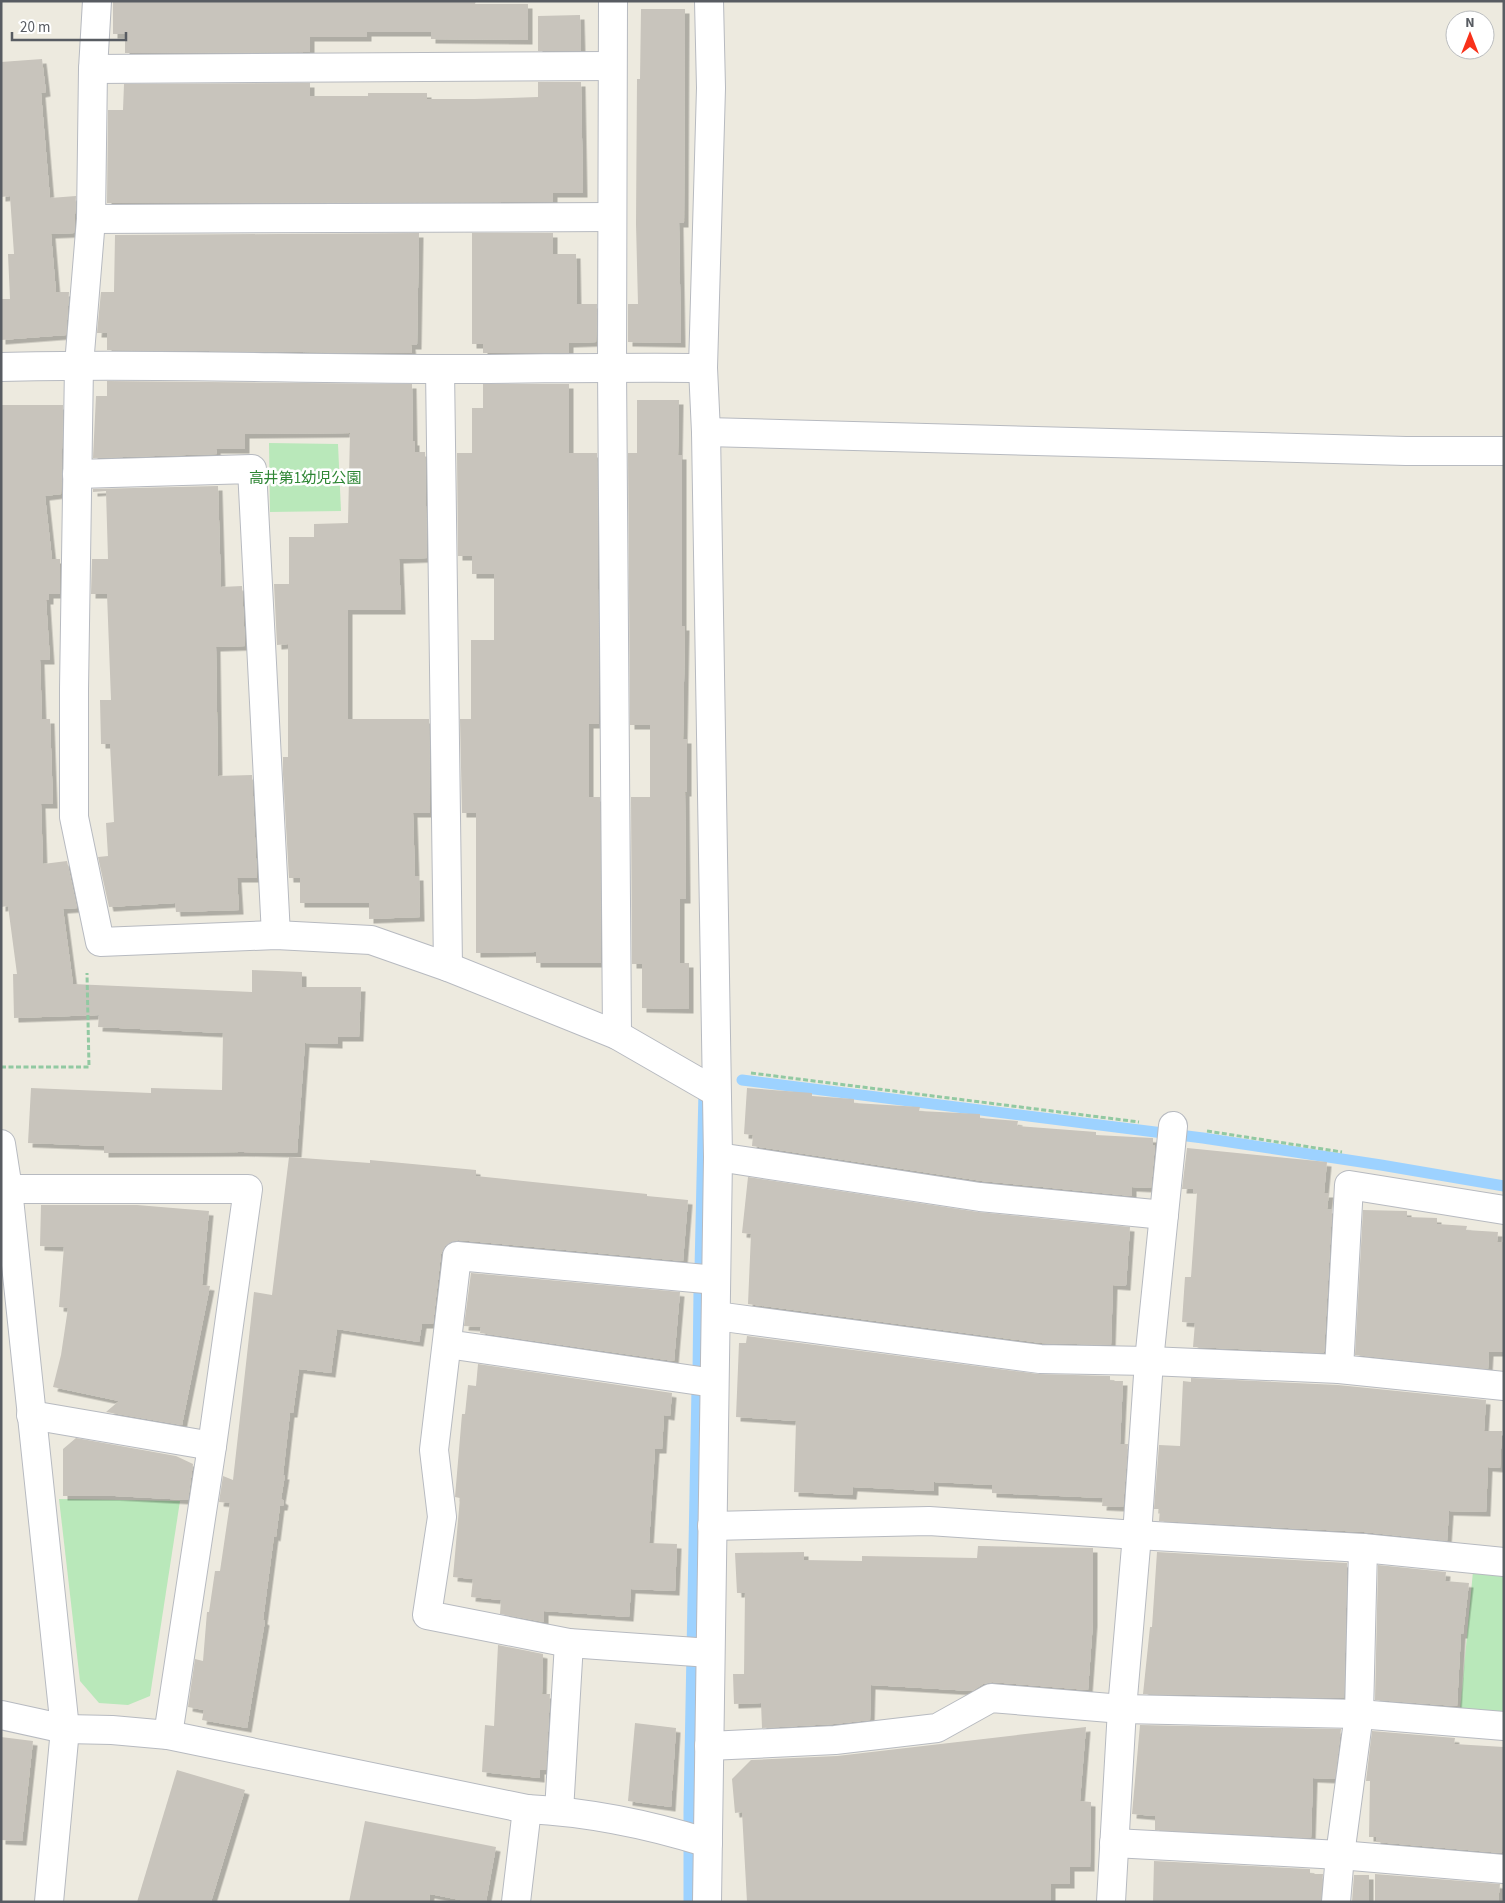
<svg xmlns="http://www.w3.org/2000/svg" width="1505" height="1903" font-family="'Source Sans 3','Noto Sans JP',sans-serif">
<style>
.green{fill:#b9e8ba}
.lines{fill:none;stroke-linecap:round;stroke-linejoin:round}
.stream{stroke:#9dd2ff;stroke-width:11}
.building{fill:#c8c4bc;filter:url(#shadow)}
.minor-casing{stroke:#b7bac0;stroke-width:30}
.path{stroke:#92c9a2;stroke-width:3;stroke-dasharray:5 2.5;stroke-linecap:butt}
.minor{stroke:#fff;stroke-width:28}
.labels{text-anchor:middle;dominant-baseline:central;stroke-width:5;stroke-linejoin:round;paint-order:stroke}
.park-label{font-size:15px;fill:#2d8533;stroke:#fff}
</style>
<defs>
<filter id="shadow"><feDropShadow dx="4.5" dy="4.5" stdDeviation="0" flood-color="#0004"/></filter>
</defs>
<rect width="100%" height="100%" fill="#edeadf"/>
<g class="green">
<path d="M269,443l69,1 3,67 -71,1z"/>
<path d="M59,1499l121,2 -30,195 -22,9 -29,-2 -19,-22z"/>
<path d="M1473,1571l31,3v141l-44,-4z"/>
</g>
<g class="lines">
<g class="stream">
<path d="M742,1080l461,58 178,27 123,21"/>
<path d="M700,1269l4,-179"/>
<path d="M698,1372l1,-81"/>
<path d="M689,1902v-91l8,-424"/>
</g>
</g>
<g class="building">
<path d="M113,1h363l-1,3h53v36l-97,-1v-7h-64v5h-57v15l-185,1v-19h-12z"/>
<path d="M641,9h44l-1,214h-5l2,120 -53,-1v-38h10l-2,-80 1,-145h3z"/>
<path d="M580,15l1,36h-43v-35z"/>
<path d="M42,59l4,33 -5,1 9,105 26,-2 -2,37 -23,1 5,58h13l-3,43 -65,5v-41h9l-2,-45h6l-4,-58 -9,1v-135z"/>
<path d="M538,82h43l2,111h-30v9l-446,1 1,-93h15l1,-26 186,-1v13h58v-3h59v6h47l64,-2z"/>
<path d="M419,233l-2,112h-6l1,8 -305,-3v-17h-10l4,-41h13l1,-57z"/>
<path d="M472,233h81v21h23l1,50h20l-1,38 -27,1v10h-86v-9h-11z"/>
<path d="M107,381l305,3 1,57h2v11h10l2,106 -28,1 2,51h-53v109h81l1,94h-17l2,63h4l1,41 -51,2v-16h-69v-25h-11l-6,-104v-17h5v-113l-11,1 -3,-61h15v-47h25v-13l34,-1 2,-90 -105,1v15h-29l1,5 -124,4 3,-62h11z"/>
<path d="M483,384h86v69h28l2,271h-10v73h11l1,166h-65v-11l-60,1v-140h-14l-2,-94h11v-79h23v-66h-22v-18h-14l-1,-103h15v-45h11z"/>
<path d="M637,400h42l-1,55h4v171h3l-2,113h4v53h-2l1,107h-6v64h9v46l-47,-1v-44h-10l-1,-167h19v-72h-20l-2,-272h9z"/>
<path d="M1,405h62l-2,89 -16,2 7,63h8v35h-11v6h-3l4,60h-10l2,59h8l3,85h-12l2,60 24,-3 10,47 -14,1 10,75 179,8v-22l50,2v15h59l-2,50h-21v7l-33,-1 -8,110 -55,-1 -138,1v-7l-76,-3 3,-55 120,5v-5l71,2 1,-57 -125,-6 1,-12 -85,3 -1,-44h4l-9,-68 -7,1z"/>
<path d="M218,486l3,101 21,-1 3,60 -29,1 2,129 34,-1 5,103h-20l2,32 -63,2 -1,-9 -66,4 -11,-50 10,-1 -2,-33 8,-1 -4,-78h-9l-1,-44h11l-4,-106h-16l1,-35h16l-2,-68 -13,1v-3z"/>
<path d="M747,1088l65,5v3l42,3v4l66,4 -1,4 61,3v4l38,3 -1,5 79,6v3l57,3v7h2l-4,43 -19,-1v9l-150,-15 -230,-35 1,-11 -9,-1z"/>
<path d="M1187,1148l140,14 -3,31h5l-2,16h5l-8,144 -131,-6 2,-24 -13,-1 3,-45h6l6,-84h-4v-4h-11z"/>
<path d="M289,1157l81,6v-3l106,10v6l171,18v2l41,4 -5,61 -225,-21 -7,2 -6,4 -4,8 -8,70h-11l-3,18 -82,-13 -6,44 -32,-4 -6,44h-3l-7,62h2l-4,24 3,2 -1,5h-3l-4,31 -2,-1 -11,84 2,1 -18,107 -45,-8 2,-10 -16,-3 7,-48 8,2 4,-49h2l6,-41h5l10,-68 -11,-1 4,-26 10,4 21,-188 18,3z"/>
<path d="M748,1177l230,35 152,15 -4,59 -13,-1 -2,60 -70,-2 -293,-39 3,-70 -9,-1z"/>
<path d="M41,1205h96l72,6 -7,74 8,1 -28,139 -76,-13 13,-11 -66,-14 8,-32 7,-47 -9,-1 5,-60 -24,-1z"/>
<path d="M1363,1210l44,1v6l30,1v6l30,2 -1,4 32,2 -1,10h7v110h-15l-1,17 -133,-14z"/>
<path d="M471,1273l209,19 -6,69 -194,-28 1,-6 -17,-1z"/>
<path d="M747,1336l291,38 72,2v5h13l-3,63h8l-5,63 -21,-1 1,-8 -111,-5v-8l-58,-3v9l-81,-4 -1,8 -58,-3 2,-71 -60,-4 3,-74h7z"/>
<path d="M478,1364l194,29 -2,23 -6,-1 -2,34h-7l-6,94 28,1 -2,47 -44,-2 -2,28 -85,-6v11l-44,-8 1,-14 -30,-3 2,-18 -20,-2 7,-79 -5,-1 7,-83h3l3,-29 8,1z"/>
<path d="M1191,1378l147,7 148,15 -2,31h18l-2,37 -12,-1 -2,45 -37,-1 -2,30 -83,-9 -205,-11 1,-12h-6l5,-64 21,1 3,-65 8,1z"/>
<path d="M76,1438l100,18 17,8 -5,36 -73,-4h-52v-47z"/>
<path d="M978,1546l115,2v74l-5,68 -96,-8 -9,2 -11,7 -101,-6 -1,35 -36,4 -72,4 -1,-25 -27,1 -1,-30h11l1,-81h-8l-2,-40 69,-1v8l58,1v-5l115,2z"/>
<path d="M1157,1552l190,11 -3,135 -201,-4 7,-67h2z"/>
<path d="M1378,1565l68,7 -1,9 24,2 -6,51h-2l-4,72 -82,-6z"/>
<path d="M498,1645l45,9 -1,40h8l-4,76h-6v8l-58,-6 3,-47 9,1z"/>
<path d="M635,1723l41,5 -5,79 -43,-6z"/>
<path d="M1140,1725l201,4 -6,50 -22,-1 -2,60 -156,-8v-14l-23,-2z"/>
<path d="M1086,1727l-6,74 11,1 -1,65h-20v17h-19v18h-304l-5,-90 -7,1 -3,-34 19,-19 86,-4z"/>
<path d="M1372,1731l83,7 -1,6 50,3 -2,106 -126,-11v-5h-7l1,-56h-4z"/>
<path d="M1,1737l32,4 -11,100 -21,-1z"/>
<path d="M177,1770l68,20 -34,112h-74z"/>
<path d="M365,1821l131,26 -10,55h-16l-40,-8 -1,8h-80z"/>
<path d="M1154,1861l156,8v5h13l-2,28h-168z"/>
<path d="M1375,1874l125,10 -2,18h-123z"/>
<path d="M1354,1875h15v27h-17z"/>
</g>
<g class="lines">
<defs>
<g id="minor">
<path d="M97,1l-4,68 -2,150 -12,146 -5,324v128l26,125 176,-7 95,5 77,27 169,68 99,57"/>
<path d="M613,1l-1,366 5,668"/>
<path d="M93,69l518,-3"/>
<path d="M91,219l520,-2"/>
<path d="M1,367c146,-4 292,2 438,2 88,0 176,-2 264,-1"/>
<path d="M440,369l8,598"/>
<path d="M706,432l700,19h98"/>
<path d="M77,474l175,-5 24,466"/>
<path d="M1,1144l7,45 57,540 -16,173"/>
<path d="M718,1157l262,40 184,18"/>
<path d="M8,1189h240l-36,257 -44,289"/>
<path d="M716,1316l324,43 109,2 190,8 165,17"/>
<path d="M447,1344l267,39"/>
<path d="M1339,1369l10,-184 155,25"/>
<path d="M31,1415l181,31"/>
<path d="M712,1526l217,-5 208,14 226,13 141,14"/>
<path d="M710,1653l-141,-10 -142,-28 15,-98 -8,-67 23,-194 259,24"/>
<path d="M1,1715l64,14 47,1 56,5 359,74c60,3 124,16 181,34"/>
<path d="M709,1746l126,-6 102,-12 54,-30 131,11 237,5 145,12"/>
<path d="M559,1811l10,-168"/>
<path d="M1114,1843l226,12 164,14"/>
<path d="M516,1902l11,-93"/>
<path d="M707,1902l11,-745 -12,-725 -3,-64 8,-280 -2,-87"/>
<path d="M1111,1902l11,-193 15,-174 12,-174 24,-235"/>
<path d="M1336,1902l4,-47 19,-141 4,-166"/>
</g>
</defs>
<use href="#minor" class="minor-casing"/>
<g class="path">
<path d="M1,1067h88l-2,-94"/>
<path d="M751,1073l388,49"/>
<path d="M1207,1131l135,21"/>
</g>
<use href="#minor" class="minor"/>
</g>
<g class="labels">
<g class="park-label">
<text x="305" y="478">高井第1幼児公園</text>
</g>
</g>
<rect width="1505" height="1903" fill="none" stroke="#585c62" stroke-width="5"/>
<g transform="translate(1470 35)"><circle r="24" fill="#ffffff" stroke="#bcbec0"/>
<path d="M0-4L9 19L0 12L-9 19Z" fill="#f8311a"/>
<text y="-8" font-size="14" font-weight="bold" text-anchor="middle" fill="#585c62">N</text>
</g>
<path d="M12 32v8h114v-8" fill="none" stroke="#585c62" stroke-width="2.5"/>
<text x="20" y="32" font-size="15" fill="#585c62" stroke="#ffffff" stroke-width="4" paint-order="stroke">20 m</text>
</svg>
